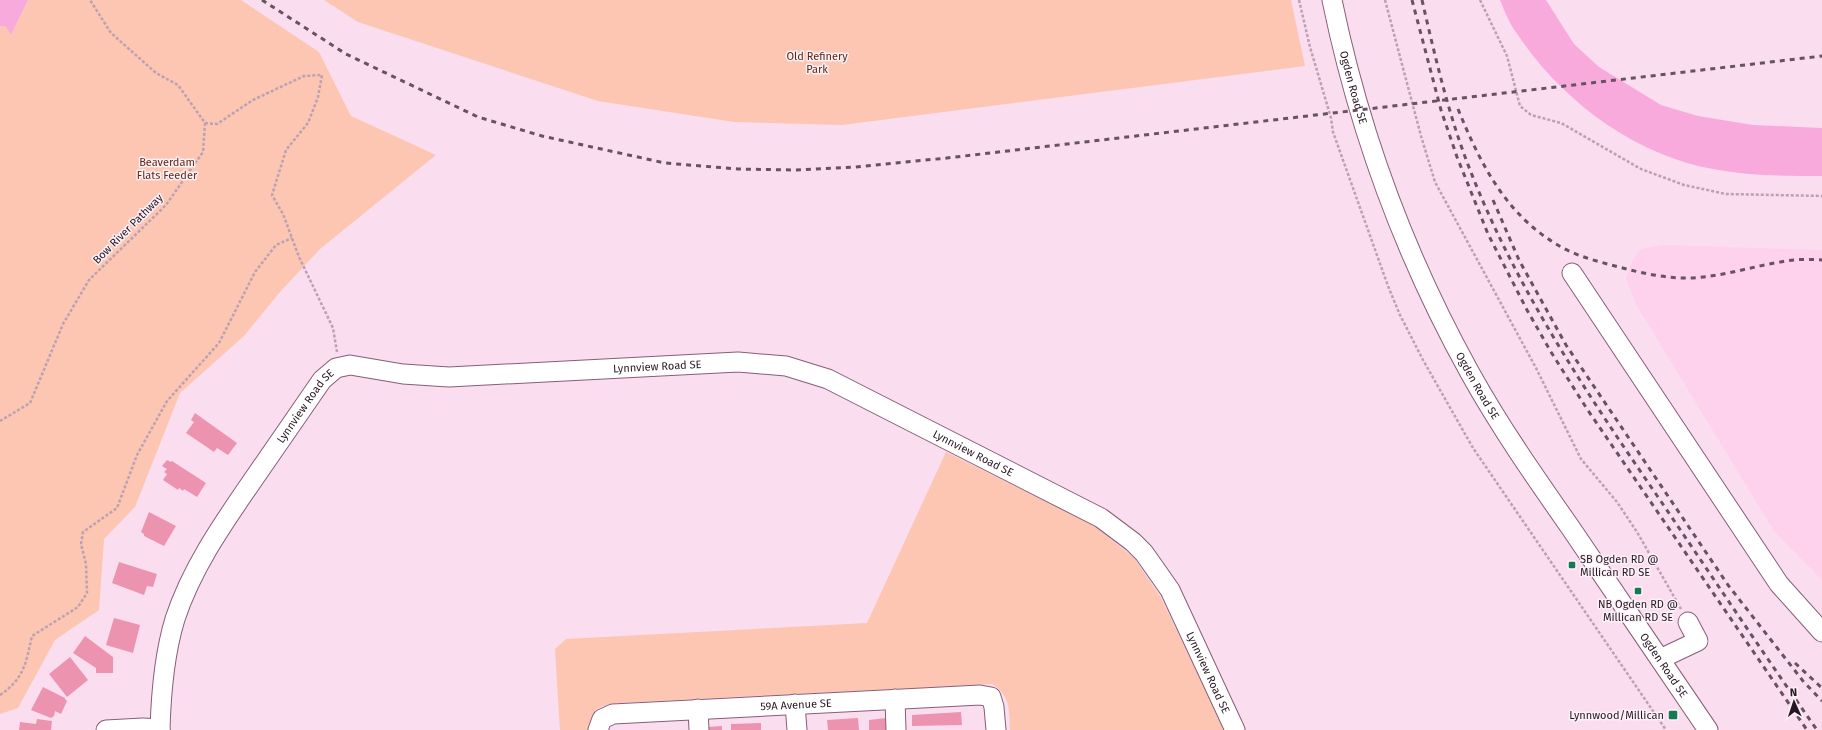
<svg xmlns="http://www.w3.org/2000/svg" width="1822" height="730" font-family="'Fira Sans',sans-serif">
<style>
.built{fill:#fed1ed}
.green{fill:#fcc6b2}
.water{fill:#f8aadd}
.building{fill:#ec94af}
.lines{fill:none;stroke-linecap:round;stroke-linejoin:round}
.minor-casing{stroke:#875d78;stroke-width:21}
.path{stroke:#bca1b2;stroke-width:2.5;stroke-dasharray:3 2;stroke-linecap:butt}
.minor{stroke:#fff;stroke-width:19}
.rail{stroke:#675260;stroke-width:3;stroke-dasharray:5 5;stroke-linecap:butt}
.poi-dot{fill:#157951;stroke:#fbf1f7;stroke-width:1.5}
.labels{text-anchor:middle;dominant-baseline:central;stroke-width:3;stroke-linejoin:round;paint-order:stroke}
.park-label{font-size:11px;fill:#5e2814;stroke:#fbf1f7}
.street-label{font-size:11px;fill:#281723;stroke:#fbf1f7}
.poi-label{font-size:11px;fill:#281723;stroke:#fbf1f7;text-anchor:start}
</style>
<rect width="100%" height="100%" fill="#fbddf0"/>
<path class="built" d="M1664,245l158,5v330l-48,-49 -137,-225 -11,-27 6,-18 9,-12z"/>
<g class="green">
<path d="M28,0h213l78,52 32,64 85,39 -116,94 -40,43 -36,44 -64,57 -45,114 -31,32 -5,71 -44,30 -37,68 -18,6v-688h5l6,9z"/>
<path d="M324,0h967l14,66 -463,59 -108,-3 -136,-21 -240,-79z"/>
<path d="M946,452l149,74 39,32 26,38 65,134h-215c-1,-20 1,-34 -18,-46l-373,19c-19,2 -30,6 -29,27h-30l-5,-81 11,-10 301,-16z"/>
</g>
<g class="water">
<path d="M0,0h28l-17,35 -6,-9h-5z"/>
<path d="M1500,0h46l28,44 25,23 62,38 37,11 55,9 69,3v48c-36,0 -73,0 -109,-7 -78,-14 -151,-68 -195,-134 -8,-10 -13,-23 -18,-35z"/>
</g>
<g class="building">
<path d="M195,413l42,30 -9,12 -11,-7 -3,4 -28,-19 8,-11 -3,-2z"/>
<path d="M167,460l4,2 1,-1 34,22 -9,14 -13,-8 -1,2 -4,-3 -1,2 -15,-10 4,-6 -3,-2 3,-3 -5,-3z"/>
<path d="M149,512l27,14 -12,20 -20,-10v-2l-3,-2z"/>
<path d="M119,562l38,12 -4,13 -6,-1 -3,9 -32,-12z"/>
<path d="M114,618l26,7 -7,28 -27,-8z"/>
<path d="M85,636l28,21v16h-17v-5l-23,-15z"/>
<path d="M70,657l18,23 -21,17 -18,-23z"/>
<path d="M43,687l22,11v1l2,2 -6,13 -6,-3 -1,5 -3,2 -20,-8z"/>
<path d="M961,712l1,13 -50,1v-11z"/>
<path d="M858,718l1,12h-31l-1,-10z"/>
<path d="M886,718l1,12h-18v-10z"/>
<path d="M37,719l15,2 -1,9h-32l1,-8 16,2z"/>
<path d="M761,723v7h-30v-6z"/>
<path d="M722,726v4h-16v-3z"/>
</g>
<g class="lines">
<defs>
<g id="minor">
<path id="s1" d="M1332,0c27,131 73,256 138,373 30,54 65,104 100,154 46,68 92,135 138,203"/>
<path d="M1572,273l207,311 43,48"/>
<path d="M1660,659l38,-18 -10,-19"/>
<path d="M895,699l1,31"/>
<path d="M795,704l2,26"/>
<path d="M698,709l1,21"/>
<path d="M106,730l37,-2 17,1"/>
<path id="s2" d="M160,730c1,-37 4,-75 15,-111 17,-52 49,-97 80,-142 22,-32 44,-64 67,-97l14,-12 14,-3 53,9 46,3 289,-15 48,4 42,13 273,139 32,24 11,11 26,37 65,140"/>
<path id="s3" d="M598,730l4,-11 11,-5 367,-19 11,2 3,10 2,23"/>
</g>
</defs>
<use href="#minor" class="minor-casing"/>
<g class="path">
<path d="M1299,0l11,47 21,71 2,14 55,154 12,29 23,45 50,88 193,282"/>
<path d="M1385,0l36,136 14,46 101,186 45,91 36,43 20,30 44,77"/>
<path d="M1480,0l27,56 13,50 11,9 30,8 80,46 43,16 42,9 96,2"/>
<path d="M205,123l12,1 36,-24 51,-24 18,-1 -4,22 -10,26 -22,27 -14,45 11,19 16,43 34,71 4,24"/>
<path d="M0,421l30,-18 33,-79 26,-44 77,-75 37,-53 2,-29 -27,-38 -22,-12 -45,-40 -21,-33"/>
<path d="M0,695c24,-16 26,-32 32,-59l46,-29 9,-14 -1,-29 -5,-20 2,-12 34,-24 20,-53 30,-54 52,-58 36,-71 21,-27 16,-7"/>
</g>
<use href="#minor" class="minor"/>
<g class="rail">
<path d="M262,0l84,54 132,63 64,19 123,27 73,6 58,1 59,-3 92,-9 875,-102"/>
<path d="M1412,0l29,110 16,47 31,77 39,76 24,42 36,57 220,321"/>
<path d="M1422,0c12,52 24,104 42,154 46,125 119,234 194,343 53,78 105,156 159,233"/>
<path d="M1458,109c24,59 52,113 111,142 15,7 31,11 46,15 26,7 52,13 78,12 30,-2 58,-11 87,-16 14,-3 28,-3 42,-2"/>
<path d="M1493,200l26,60 47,85 162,240 75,96 19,20"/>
<path d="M1795,663l27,25"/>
</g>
</g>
<g class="poi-dot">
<rect x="1568" y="561" width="8" height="8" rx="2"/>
<rect x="1634" y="587" width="8" height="8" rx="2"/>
<rect x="1668" y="710" width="10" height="10" rx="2"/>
</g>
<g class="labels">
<g class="park-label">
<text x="817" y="56">Old Refinery<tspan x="817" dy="13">Park</tspan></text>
<text x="167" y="162">Beaverdam<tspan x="167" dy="13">Flats Feeder</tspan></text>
</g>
<g class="street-label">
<text stroke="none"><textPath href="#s1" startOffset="90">Ogden Road SE</textPath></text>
<text transform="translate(128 229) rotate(-45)">Bow River Pathway</text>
<text stroke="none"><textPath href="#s2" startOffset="735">Lynnview Road SE</textPath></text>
<text stroke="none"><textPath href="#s1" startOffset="414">Ogden Road SE</textPath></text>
<text stroke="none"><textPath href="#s2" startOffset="363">Lynnview Road SE</textPath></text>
<text stroke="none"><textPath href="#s2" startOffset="1071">Lynnview Road SE</textPath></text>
<text stroke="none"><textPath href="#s1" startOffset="750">Ogden Road SE</textPath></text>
<text stroke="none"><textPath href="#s2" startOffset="1406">Lynnview Road SE</textPath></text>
<text stroke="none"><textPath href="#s3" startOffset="207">59A Avenue SE</textPath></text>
</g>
<g class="poi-label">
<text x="1580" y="559">SB Ogden RD @<tspan x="1580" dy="13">Millican RD SE</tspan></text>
<text x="1638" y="604" text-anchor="middle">NB Ogden RD @<tspan x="1638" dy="13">Millican RD SE</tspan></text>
<text x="1664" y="715" text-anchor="end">Lynnwood/Millican</text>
</g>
</g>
<g transform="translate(1794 702) rotate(357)" stroke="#fbf1f7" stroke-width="3" paint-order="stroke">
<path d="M0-3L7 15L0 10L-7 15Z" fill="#281723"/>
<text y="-6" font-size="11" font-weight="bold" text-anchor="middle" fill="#281723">N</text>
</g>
</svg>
